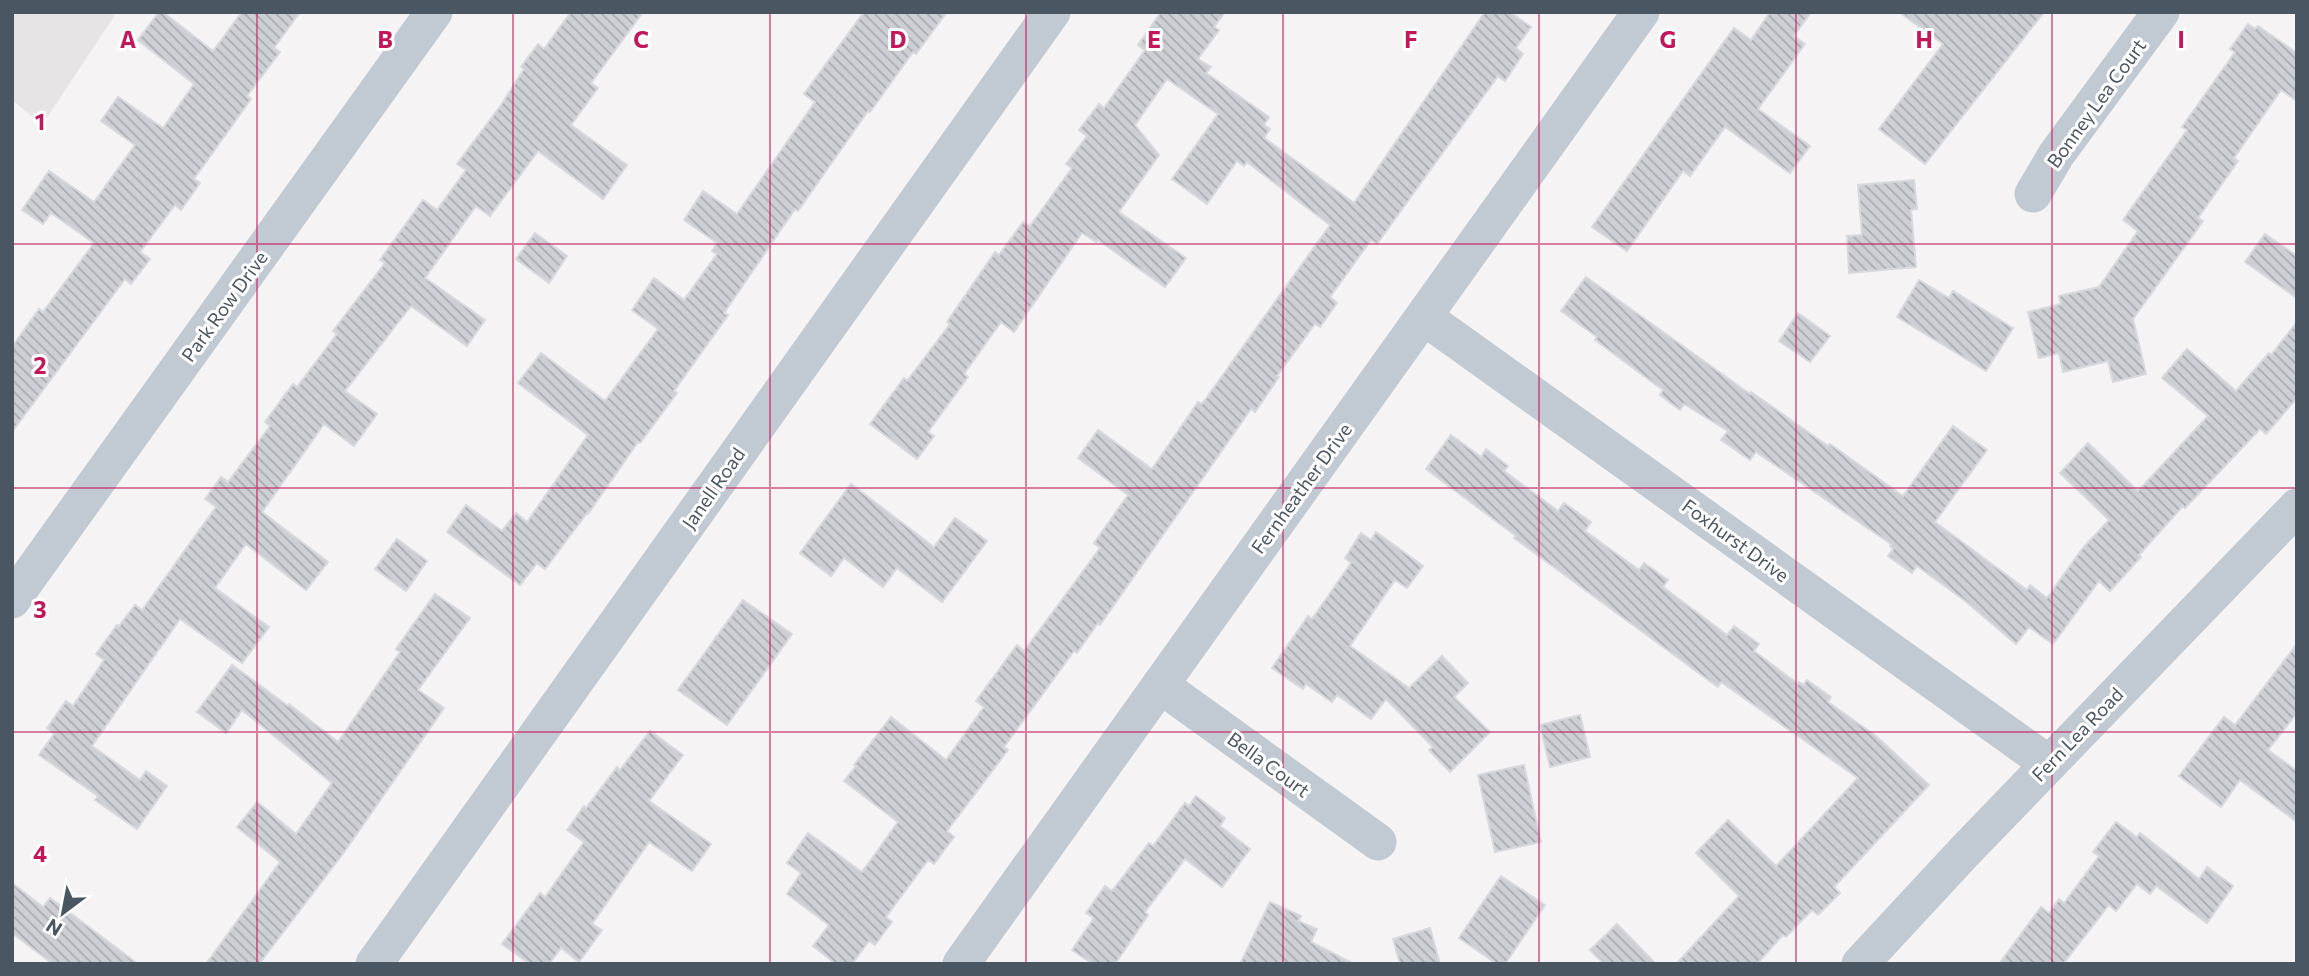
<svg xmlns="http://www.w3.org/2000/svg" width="2309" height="976" font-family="Commissioner,sans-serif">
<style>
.education{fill:#e6e4e5}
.building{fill:url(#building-back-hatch);stroke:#d7d9de;stroke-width:2}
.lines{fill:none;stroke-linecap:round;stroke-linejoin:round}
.minor{stroke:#c1cad2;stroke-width:37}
.grid{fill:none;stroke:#c2185b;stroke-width:2;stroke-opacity:0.55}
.labels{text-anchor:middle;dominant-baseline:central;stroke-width:6;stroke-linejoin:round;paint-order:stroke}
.street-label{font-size:19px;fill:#4a5661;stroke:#fff}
.grid-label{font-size:23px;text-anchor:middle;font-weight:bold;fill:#c2185b;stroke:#fff;stroke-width:6;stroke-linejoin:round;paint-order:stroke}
</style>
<defs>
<pattern id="building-back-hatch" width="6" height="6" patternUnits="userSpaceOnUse" patternTransform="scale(1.75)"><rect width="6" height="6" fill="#cdcfd5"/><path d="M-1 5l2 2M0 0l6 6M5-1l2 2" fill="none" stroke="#a8abb0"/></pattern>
</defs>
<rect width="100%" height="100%" fill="#f5f3f3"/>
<path class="education" d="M12,12h105l-75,113 -30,-25z"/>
<g class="building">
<path d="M159,12h4l50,39 29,-39h58l-26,36 6,4 -33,44 4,3 -57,80 6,4 -19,27 -6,-5 -35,47 10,7 -19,25 -6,-5 -113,153v-85l27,-38 4,3 51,-69 -43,-30 -8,11 -21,-14 27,-39 45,31 41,-57 -34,-24 17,-24 45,31 31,-44 -56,-44z"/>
<path d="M571,12h72l-52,71 7,5 -27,37 56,40 -24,34 -65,-48 -48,65 -14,-10 -51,72 60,42 -18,26 -56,-40 -66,85 32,23 -23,32 -30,-22 -62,88 66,50 -22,28 -60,-46 -31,44 54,39 -27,36 -62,-44 -88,127 48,34 6,-9 21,15 -30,43 -42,-29 3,-4 -59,-41 15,-21 -7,-6 19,-27 7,5 31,-46 -8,-6 21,-29 2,1 16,-21 7,5 74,-103 -11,-8 16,-22 7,5 42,-56 -5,-4 28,-38 4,3 40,-53 -4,-3 52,-68 -5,-3 43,-60 14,10 29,-40 -9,-6 44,-59 23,-36 -3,-2 17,-23 6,5z"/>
<path d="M864,12h83l-31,42 -3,-2 -43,60 -2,-1 -70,100 -3,-2 -71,104 4,2 -54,76 3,2 -37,50 -2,-1 -50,72 -1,-1 -42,56 -8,-6 -17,22 -73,-53 19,-27 36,26 14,-18 11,9 61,-87 -70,-52 23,-30 64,48 53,-72 -26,-19 22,-32 30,22 33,-46 -5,-3 5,-8 -33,-23 19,-29 34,23 78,-112 -11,-8z"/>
<path d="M1161,12h64l-11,15 5,3 -21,29 13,8 -5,6 63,44 -5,8 6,4 -6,9 90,65 131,-191h25l21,15 -15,21 7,6 -18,27 -7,-5 -121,168 -6,-4 -41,57 7,6 -17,24 -5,-3 -38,52 2,1 -24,35 -4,-3 -151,216 -2,-2 -21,30 -3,-2 -70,96 4,3 -61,81 7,6 -20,27 -6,-4 -42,57 6,5 -17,23 -6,-4 -17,23h-16l-23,-18 16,-21 -42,-31 14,-21 -14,-10 21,-30 54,39 36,-50 -54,-41 12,-15 -2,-1 37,-48 55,43 38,-53 -8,-6 41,-56 7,6 76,-103 -6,-5 34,-48 -50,-37 20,-28 54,39 46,-67 4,2 128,-179 -83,-63 -3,4 -7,-5 -30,43 -35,-25 46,-65 -51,-35 -32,46 24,30 -40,57 67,46 -21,29 -67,-47 -2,2 -14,-9 -68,99 -13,-10 -37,52 4,3 -40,55 6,4 -17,23 -47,-35 34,-46 3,3 43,-57 -3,-2 48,-70 4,3 24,-33 7,4 42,-58 -6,-4 21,-28 -8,-6 20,-26 5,4 41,-58 -7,-5z"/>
<path d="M1770,12h41l-17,24 11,8 -47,65 52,37 -20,27 -65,-46 -35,49 -7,-5 -56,80 -35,-24 142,-199 17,12z"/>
<path d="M1899,12h145l-119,152 -46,-35 64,-85z"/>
<path d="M2248,24l7,5 3,-3 39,27v48l-16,-11 -47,68 4,3 -40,57 5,3 -70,98 13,55 -33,8 -5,-21 -45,11 -4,-19 -20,5 -11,-46 33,-8 -2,-8 40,-9 39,-56 -15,-11 64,-90 -5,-3 53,-75 -5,-3z"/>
<path d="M1914,180l3,29 -6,1 5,57 -67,6 -2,-37 15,-1 -4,-50z"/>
<path d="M535,233l32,23 -18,27 -33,-24z"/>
<path d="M2265,234l32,22v42l-52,-36z"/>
<path d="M1586,277l164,117 1,-2 77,54 2,-2 73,52 50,-70 34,24 -52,72 92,68 3,-5 17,13 35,-49 27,-29 -49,-47 28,-30 50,48 70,-75 -46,-38 25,-29 49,42 33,-38 2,2 26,-33v76l-31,36 -6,-5 -75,79 -2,-2 -44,49 2,2 -31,34 -11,-10 -46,63 -24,-17 -13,17 -52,-44 -47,-34 -5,7 -24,-17 5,-7 -3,-3 1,-2 -135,-92 -6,8 -29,-20 7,-9 -44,-27 -4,6 -20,-15 3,-5 -68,-50 2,-3 -36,-26z"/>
<path d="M1919,280l30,18 4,-7 60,37 -27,43 -89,-54z"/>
<path d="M1798,313l32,23 -20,26 -31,-21z"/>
<path d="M1451,435l30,22 5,-8 22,17 -4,5 54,40 6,-8 27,19 -6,9 54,39 5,-7 24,17 -5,7 64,48 7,-9 25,18 -5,7 44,33 1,-2 4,3 4,-5 24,17 -3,5 48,34 53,49 -95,102 6,6 -22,22 -6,-5 -26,27 -3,-2 -26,29h-81l63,-68 -43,-43 32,-33 48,46 82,-88 -137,-96 -3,5 -204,-149 2,-2 -90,-67z"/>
<path d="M851,484l83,63 21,-29 32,23 -45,61 -45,-34 -14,19 -39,-29 -13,18 -31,-23z"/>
<path d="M1376,532l47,34 -16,22 -12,-8 -45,66 59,42 33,-32 26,27 -14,14 36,35 -40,40 -21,-22 4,-3 -47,-48 -15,20 -34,-24 -5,7 -26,-18 -3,5 -31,-21 36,-52 4,3 39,-56 -6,-5 16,-25 10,7z"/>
<path d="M397,539l30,22 -21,30 -31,-22z"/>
<path d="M435,594l35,24 -52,72 26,18 -99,143 -86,113h-53l74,-102 -43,-35 20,-25 39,32 36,-51 -90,-73 -16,23 -29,-21 35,-47 56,41 1,-2 49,38 62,-90 -4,-3z"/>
<path d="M743,600l49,34 -65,91 -49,-35z"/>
<path d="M2297,644v69l-29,37 29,21v51l-57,-42 -19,27 -42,-31 45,-59 11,8z"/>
<path d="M1580,715l10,42 -40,10 -10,-42z"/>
<path d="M650,731l33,24 -34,46 62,43 -19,27 -43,-29 -57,82 10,6 -23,32 -18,-14 -12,16h-19l-28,-20 38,-51 5,4 39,-55 -17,-12 17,-24 2,2 31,-41 3,3z"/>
<path d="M1524,765l17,77 -46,10 -17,-77z"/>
<path d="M1196,796l29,22 -5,8 30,23 -28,38 -37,-28 -40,53 3,3 -33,49h-22l-21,-14 22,-32 -8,-5 19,-27 7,5 37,-48 4,3 32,-43 4,3z"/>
<path d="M2116,822l21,15 3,-4 59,46 8,-12 26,19 -26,37 -51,-37 -6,8 -13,-10 -21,27 -7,-6 -46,59h-64l42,-57 8,6 10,-14 5,4 35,-47 -6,-4z"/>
<path d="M1501,876l44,29 -40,59h-8l-38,-26z"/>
<path d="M12,883l31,24 7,-9 88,66h-85l-41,-31z"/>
<path d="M1270,902l31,14 -3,5 19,8 -6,13 43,22h-114z"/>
<path d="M1617,924l39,40h-52l-14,-14z"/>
<path d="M1430,928l10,36h-40l-7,-25z"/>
</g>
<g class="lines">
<g class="minor">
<path d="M2033,194l23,-39 105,-143"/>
<path d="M1424,317l625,447"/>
<path d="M12,600l422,-588"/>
<path d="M1160,685l218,157"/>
<path d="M374,964l678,-952"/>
<path d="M961,964l680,-952"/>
<path d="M1860,964l105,-113 332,-344"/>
</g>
</g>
<path class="grid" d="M257,12v952M513,12v952M770,12v952M1026,12v952M1283,12v952M1539,12v952M1796,12v952M2052,12v952M12,244h2285M12,488h2285M12,732h2285"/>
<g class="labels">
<g class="street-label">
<text transform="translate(2096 103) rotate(-54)">Bonney Lea Court</text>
<text transform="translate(224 306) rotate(-54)">Park Row Drive</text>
<text transform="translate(713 488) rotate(-55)">Janell Road</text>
<text transform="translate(1301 488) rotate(-54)">Fernheather Drive</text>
<text transform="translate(1736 540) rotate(36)">Foxhurst Drive</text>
<text transform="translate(2077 734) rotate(-46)">Fern Lea Road</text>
<text transform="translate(1269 764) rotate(36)">Bella Court</text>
</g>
</g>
<g class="grid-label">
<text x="128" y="48">A</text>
<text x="385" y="48">B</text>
<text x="641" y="48">C</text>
<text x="898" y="48">D</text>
<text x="1154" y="48">E</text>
<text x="1411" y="48">F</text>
<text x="1668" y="48">G</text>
<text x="1924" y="48">H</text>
<text x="2181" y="48">I</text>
<text x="40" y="130">1</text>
<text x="40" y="374">2</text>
<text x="40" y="618">3</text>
<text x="40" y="862">4</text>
</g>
<rect width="2309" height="976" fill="none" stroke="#4a5661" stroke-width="28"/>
<g transform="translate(63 913) rotate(212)" stroke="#ffffff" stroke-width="5" paint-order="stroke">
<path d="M0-5L12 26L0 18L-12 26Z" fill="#4a5661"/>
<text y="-10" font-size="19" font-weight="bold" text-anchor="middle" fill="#4a5661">N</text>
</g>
</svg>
